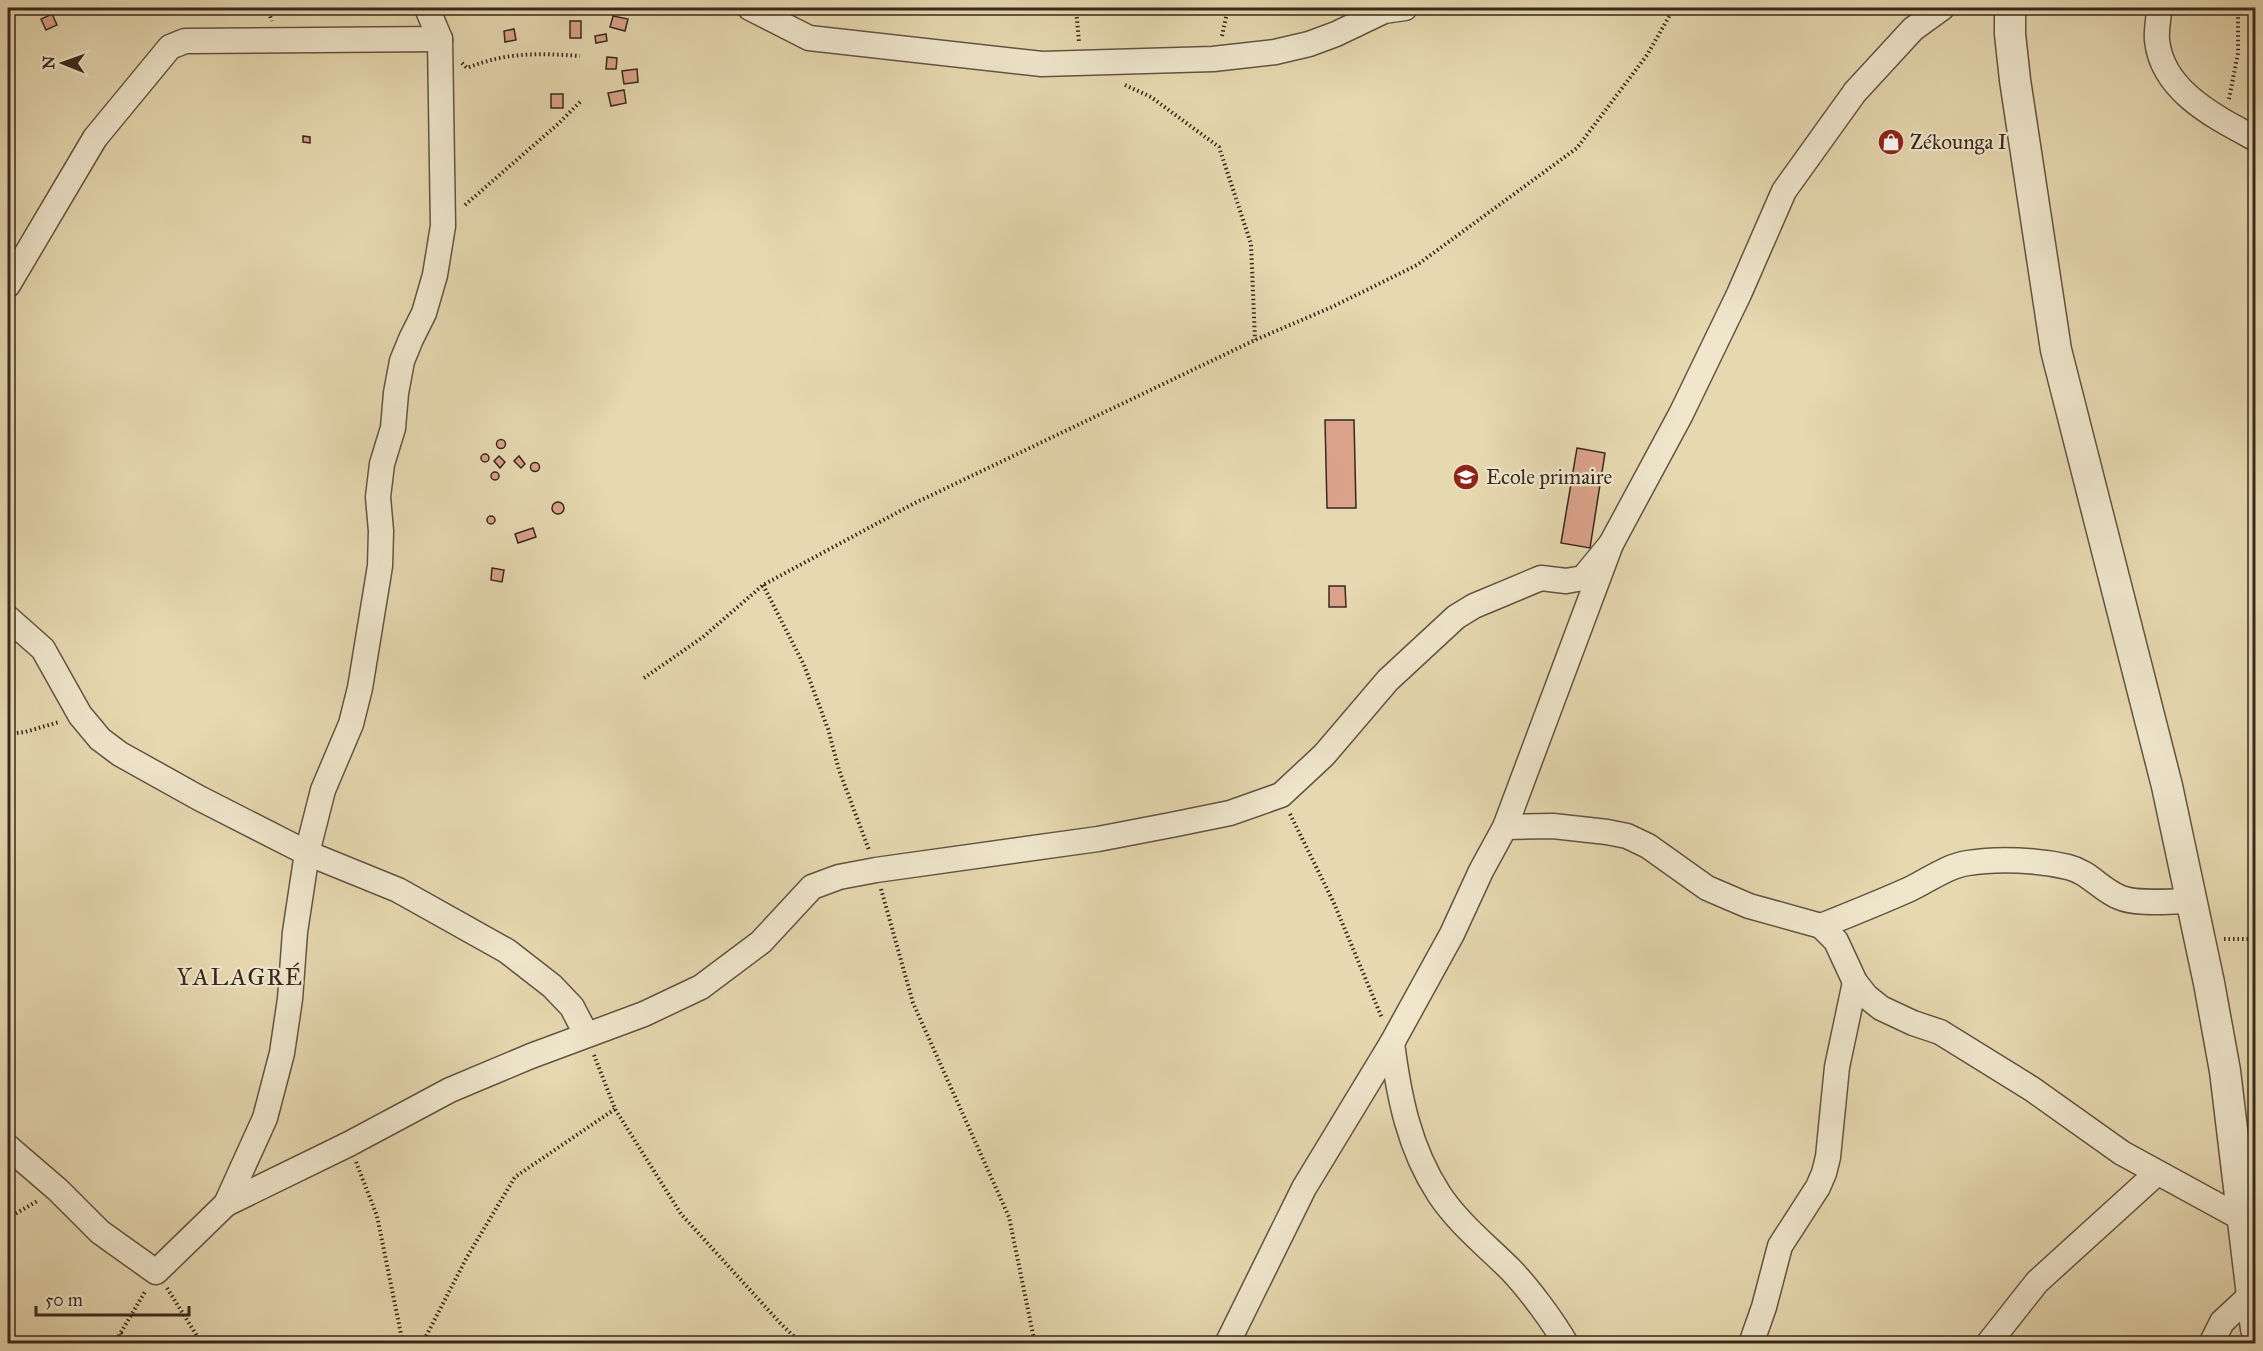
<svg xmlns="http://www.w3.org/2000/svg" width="2263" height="1351" font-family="'IM FELL Great Primer',serif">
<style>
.building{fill:#daa28a;stroke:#38281e;stroke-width:1.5}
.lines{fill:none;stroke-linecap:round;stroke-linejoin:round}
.minor-casing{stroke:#645442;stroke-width:27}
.tertiary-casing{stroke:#645442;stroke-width:33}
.path{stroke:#38281e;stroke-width:4;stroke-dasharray:1.5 3;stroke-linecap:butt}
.minor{stroke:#efe6cc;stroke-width:24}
.tertiary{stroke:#efe6cc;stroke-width:30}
.labels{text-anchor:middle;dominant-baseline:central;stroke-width:4.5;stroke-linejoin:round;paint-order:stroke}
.poi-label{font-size:21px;fill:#38281e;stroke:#efe6cc;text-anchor:start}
.quarter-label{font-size:24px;letter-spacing:1.5px;fill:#38281e;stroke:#efe6cc}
</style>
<rect width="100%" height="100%" fill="#e6d8b0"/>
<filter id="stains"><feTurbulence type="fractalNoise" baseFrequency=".00333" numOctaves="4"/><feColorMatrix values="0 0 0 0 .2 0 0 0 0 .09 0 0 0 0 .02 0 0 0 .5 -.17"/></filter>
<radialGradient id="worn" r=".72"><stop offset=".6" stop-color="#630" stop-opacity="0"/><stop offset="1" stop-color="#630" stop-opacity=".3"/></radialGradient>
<g class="building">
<path d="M52,14l5,11 -11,5 -5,-11z"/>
<path d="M613,16l15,3 -3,12 -15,-4z"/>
<rect x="570" y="21" width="11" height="17"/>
<path d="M514,29l2,11 -11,2 -1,-11z"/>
<path d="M606,34l1,7 -11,2 -1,-7z"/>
<path d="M607,57l10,1 -1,11h-10z"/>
<path d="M637,69l1,13 -14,2 -2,-13z"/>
<path d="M624,90l2,13 -15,3 -3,-13z"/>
<rect x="551" y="94" width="12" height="14"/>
<path d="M303,136l7,1v6l-7,-1z"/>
<path d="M1325,420h29l2,88h-29z"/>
<circle cx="501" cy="444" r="4.5"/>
<path d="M1577,448l28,5 -15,95 -29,-5z"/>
<circle cx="485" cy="458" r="4"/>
<path d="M499,456l6,6 -5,6 -6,-7z"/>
<path d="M519,456l6,8 -4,4 -7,-7z"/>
<circle cx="535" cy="467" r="4.5"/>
<circle cx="495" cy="476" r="4"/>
<circle cx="558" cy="508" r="6"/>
<circle cx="491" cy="520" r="4"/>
<path d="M533,528l3,9 -18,6 -3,-9z"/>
<path d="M492,568l12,2 -2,12 -11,-2z"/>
<path d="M1329,586h16l1,21h-17z"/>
</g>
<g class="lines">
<defs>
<g id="minor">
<path d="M750,8l59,30 233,26 171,-5 62,-7 34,-8 27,-10 48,-23 21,-3"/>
<path d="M2159,8c0,10 -3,22 -2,32 5,51 58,77 99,99"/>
<path d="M8,285l87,-147 75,-91 15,-6 255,-2"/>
<path d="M8,618l35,31 37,66 20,24 20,15 79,44 108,55 91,37 109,61 45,35 20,21 14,27"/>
<path d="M1505,827l48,-1 54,6 20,4 21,10 59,42 42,18 72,20 15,15 19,41 11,14 15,12 32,15 27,9 92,57 90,64 119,65"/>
<path d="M1821,926c30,-12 60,-24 89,-37 19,-9 37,-23 58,-26 31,-5 70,-3 100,4 21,5 32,22 51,30 17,8 52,4 72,4"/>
<path d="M1392,1043c7,54 17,105 47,151 19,29 48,52 72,76 18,19 42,51 55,74"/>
<path d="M8,1147l50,43 42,42 56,40 70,-68 123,-60 101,-54 81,-34 113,-42 57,-27 60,-45 51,-55 27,-10 37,-7 222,-31 73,-14 59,-12 51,-18 43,-40 64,-75 68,-63 18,-11 67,-28 25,3 17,-3 28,-34"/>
<path d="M226,1204l39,-86 17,-65 8,-54 5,-67 12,-79 16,-63 28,-66 9,-36 20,-122 1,-35 -3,-34 4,-33 11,-36 3,-35 6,-32 9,-22 13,-26 11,-38 8,-49 -3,-187 -13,-31"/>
<path d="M1227,1344l77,-156 88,-145 60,-109 29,-63 24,-44 106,-283 70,-130 58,-120 45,-103 71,-99 58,-63 29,-21"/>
<path d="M1751,1344l13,-37 16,-61 38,-59 6,-14 4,-16 9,-90 18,-85"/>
<path d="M1988,1344l49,-62 120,-109"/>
<path d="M2211,1344l11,-22 29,-27"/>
</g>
<path id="tertiary" d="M2010,8v26l5,46 41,270 111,436 42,197 16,88 31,258"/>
</defs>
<use href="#minor" class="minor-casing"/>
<use href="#tertiary" class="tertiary-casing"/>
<g class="path">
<path d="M267,8l5,13"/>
<path d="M1076,8l3,34"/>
<path d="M1222,36l6,-28"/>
<path d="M462,63l5,5c40,-16 71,-15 113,-12"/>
<path d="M1125,85l26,12 68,50 32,97 4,96"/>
<path d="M2229,99l9,-46v-45"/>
<path d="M465,205l93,-81 24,-24"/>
<path d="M763,585l41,80 24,64 11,41 30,80"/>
<path d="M644,678l59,-41 60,-52 150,-81 342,-164 77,-33 85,-42 160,-117 70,-93 27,-47"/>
<path d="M8,734l17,-2 34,-10"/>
<path d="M1290,814l43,87 49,117"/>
<path d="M881,889l32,114 96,214 26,127"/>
<path d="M2224,939h32"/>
<path d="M594,1055l21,54 66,105 100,110 21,20"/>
<path d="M356,1162l21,54 26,128"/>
<path d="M8,1218l31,-18"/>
<path d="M167,1288l35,56"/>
<path d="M121,1333l4,11"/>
<path d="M114,1344l32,-54"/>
<path d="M422,1344l45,-87 48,-80 100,-68"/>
</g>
<use href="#minor" class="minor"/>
<use href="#tertiary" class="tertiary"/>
</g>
<defs>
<symbol id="shop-disc" viewBox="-11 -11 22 22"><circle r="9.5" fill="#8f2418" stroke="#efe6cc"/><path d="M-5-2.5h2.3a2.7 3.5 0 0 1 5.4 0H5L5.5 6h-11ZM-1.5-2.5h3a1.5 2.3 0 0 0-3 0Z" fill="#fff"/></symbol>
<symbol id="school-disc" viewBox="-11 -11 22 22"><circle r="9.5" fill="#8f2418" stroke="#efe6cc"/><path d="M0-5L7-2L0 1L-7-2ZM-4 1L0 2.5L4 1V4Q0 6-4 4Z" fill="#fff"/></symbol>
</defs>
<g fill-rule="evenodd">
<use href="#shop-disc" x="1876" y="127" width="30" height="30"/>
<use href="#school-disc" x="1451" y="462" width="30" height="30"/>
</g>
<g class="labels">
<g class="poi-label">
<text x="1910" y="142">Zékounga I</text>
<text x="1486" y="477">Ecole primaire</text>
</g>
<g class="quarter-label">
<text x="240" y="977">YALAGRÉ</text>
</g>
</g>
<rect width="2263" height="1351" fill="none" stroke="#e6d8b0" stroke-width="30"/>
<rect x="9" y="9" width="2245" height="1333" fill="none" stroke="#38281e" stroke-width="3"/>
<rect x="15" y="15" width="2233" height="1321" fill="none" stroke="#38281e" stroke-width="1.5"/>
<g transform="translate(63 63) rotate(271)" stroke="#efe6cc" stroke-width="4.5" paint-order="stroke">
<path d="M0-4.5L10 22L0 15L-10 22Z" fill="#38281e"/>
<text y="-9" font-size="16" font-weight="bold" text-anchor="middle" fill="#38281e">N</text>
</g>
<path d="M36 1306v9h153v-9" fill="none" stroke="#38281e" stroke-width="3"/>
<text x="45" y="1306" font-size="18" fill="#38281e" stroke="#efe6cc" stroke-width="4.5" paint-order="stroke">50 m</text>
<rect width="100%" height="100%" filter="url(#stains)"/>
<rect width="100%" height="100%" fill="url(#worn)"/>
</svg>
